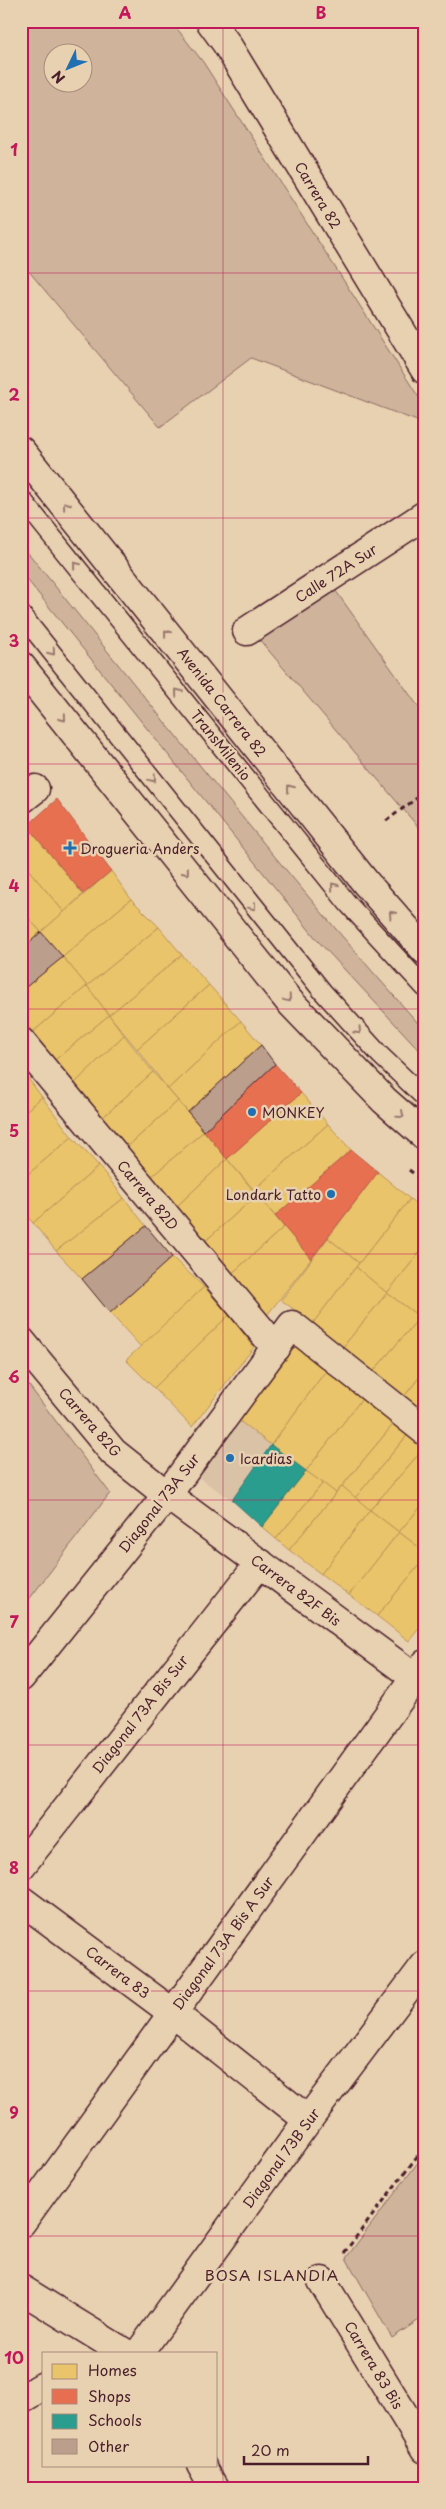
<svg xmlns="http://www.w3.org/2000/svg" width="446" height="2509" font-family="'Playpen Sans',sans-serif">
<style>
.built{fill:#dac2a6}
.green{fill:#cfb49b;stroke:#8c6a63;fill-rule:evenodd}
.homes{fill:#e9c46a;stroke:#b99257}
.shops{fill:#e76f51;stroke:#b85746}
.schools{fill:#2a9d8f;stroke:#347771}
.building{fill:#bb9f8c;stroke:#4a1f2b}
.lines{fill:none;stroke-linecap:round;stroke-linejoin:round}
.service-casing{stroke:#4a1f2b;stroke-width:21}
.minor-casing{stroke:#4a1f2b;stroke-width:31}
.primary-casing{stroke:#4a1f2b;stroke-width:31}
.path{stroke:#4a1f2b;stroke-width:3;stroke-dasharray:5 4;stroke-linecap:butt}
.service{stroke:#e8d1b1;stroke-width:18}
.minor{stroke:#e8d1b1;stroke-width:28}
.primary{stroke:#e8d1b1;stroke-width:28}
.oneway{stroke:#99786e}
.grid{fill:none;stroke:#c2185b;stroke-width:1;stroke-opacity:0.55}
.poi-dot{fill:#1f6fb2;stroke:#e8d1b1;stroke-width:2}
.labels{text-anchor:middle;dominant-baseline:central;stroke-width:5;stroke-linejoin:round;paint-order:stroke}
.street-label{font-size:14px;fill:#4a1f2b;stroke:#e8d1b1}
.poi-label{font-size:14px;fill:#4a1f2b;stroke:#e8d1b1;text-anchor:start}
.neighbourhood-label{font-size:15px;letter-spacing:1px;fill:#4a1f2b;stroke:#e8d1b1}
.neatline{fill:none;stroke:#c2185b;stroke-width:2}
.grid-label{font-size:16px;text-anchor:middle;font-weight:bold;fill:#c2185b}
</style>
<rect width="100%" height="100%" fill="#e8d1b1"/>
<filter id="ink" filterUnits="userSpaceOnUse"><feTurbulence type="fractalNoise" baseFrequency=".02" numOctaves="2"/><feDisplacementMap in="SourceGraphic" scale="10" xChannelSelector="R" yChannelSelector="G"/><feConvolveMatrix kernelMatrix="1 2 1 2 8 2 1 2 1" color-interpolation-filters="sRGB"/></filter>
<g filter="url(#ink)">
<path class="built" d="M229,1413l42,32 -39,55 -43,-29z"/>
<g class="green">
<path d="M21,21h150l32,41 222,345v17l-174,-66 -91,69 -139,-165zM82,52v30h-30v-30z"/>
<path d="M21,544c133,164 263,330 404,487v25l-107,-115 -297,-369z"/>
<path d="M333,587l92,129v119l-167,-197z"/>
<path d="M21,1375l89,118 -89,117z"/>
<path d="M425,2153v163l-33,22 -46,-80z"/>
</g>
<g class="homes">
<path d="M27,826l56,68 -19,18 -43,-51v-31z"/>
<path d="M21,861l43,51 -23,20 -20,-22z"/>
<path d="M111,871l20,28 -68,58 -22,-25z"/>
<path d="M131,899l28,28 -72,59 -24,-29z"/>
<path d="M21,910l20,22 -20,18z"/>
<path d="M159,927l23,28 -73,60 -22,-29z"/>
<path d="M182,955l27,30 -72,64 -28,-34z"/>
<path d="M63,957l24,29 -54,46 -12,-13v-28z"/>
<path d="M209,985l32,36 -73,68 -31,-40z"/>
<path d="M87,986l22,29 -54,45 -22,-28z"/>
<path d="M109,1015l15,20 -49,48 -20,-23z"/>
<path d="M241,1021l20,24 -73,67 -20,-23z"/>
<path d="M124,1035l29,37 -52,47 -26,-36z"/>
<path d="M21,1069l21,28 -21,18z"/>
<path d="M153,1072l25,29 -52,47 -25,-29z"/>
<path d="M301,1093l27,31 -74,66 -27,-31z"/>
<path d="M42,1097l30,40 -51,43v-65z"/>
<path d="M178,1101l26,30 -54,47 -24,-30z"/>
<path d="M328,1124l23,26 -76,66 -21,-26z"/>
<path d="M204,1131l23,28 -53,50 -24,-31z"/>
<path d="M72,1137l27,29 -66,57 -12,-13v-30z"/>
<path d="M227,1159l30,36 -55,49 -28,-35z"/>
<path d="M99,1166l25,32 -68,53 -23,-28z"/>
<path d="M378,1172l32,27 -51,64 -31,-25z"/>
<path d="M257,1195l27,32 -56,50 -26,-33z"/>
<path d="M124,1198l22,28 -64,53 -26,-28z"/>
<path d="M410,1199l15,12v35l-38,47 -31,-26z"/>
<path d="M284,1227l27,32 -47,60 -36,-42z"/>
<path d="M328,1238l31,25 -46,60 -32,-23z"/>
<path d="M425,1246v64l-5,7 -33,-24z"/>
<path d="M172,1257l32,30 -63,60 -31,-34z"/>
<path d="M356,1267l31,26 -45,55 -29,-25z"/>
<path d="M204,1287l25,28 -75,73 -28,-28z"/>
<path d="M387,1293l33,24 -48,56 -30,-25z"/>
<path d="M229,1315l25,32 -62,80 -38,-39z"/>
<path d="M420,1317l5,4v49l-22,28 -31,-25z"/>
<path d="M287,1337l41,31 -57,77 -42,-32z"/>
<path d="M328,1368l36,28 -58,75 -35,-26z"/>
<path d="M425,1370v46l-22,-18z"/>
<path d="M364,1396l32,25 -60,72 -30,-22z"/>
<path d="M396,1421l14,11 -55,66 -13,-12z"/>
<path d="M410,1432l15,11v4l-55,63 -15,-12z"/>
<path d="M425,1447v55l-26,30 -29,-22z"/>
<path d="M306,1471l17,12 -47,56 -14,-12z"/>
<path d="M323,1483l13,10 -47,57 -13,-11z"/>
<path d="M342,1486l28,24 -49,64 -32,-24z"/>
<path d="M425,1502v50l-26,-20z"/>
<path d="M370,1510l29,22 -50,63 -28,-21z"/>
<path d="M399,1532l26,20v6l-48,58 -28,-21z"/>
<path d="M425,1558v63l-16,20 -32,-25z"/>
</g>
<g class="shops">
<path d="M57,799l54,72 -28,23 -56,-68z"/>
<path d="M275,1064l26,29 -74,66 -23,-28z"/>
<path d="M351,1150l27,22 -67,87 -36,-43z"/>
</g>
<path class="schools" d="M271,1445l35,26 -44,56 -30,-27z"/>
<g class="building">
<path d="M41,932l22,25 -42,34v-41z"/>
<path d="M261,1045l14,19 -71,67 -16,-19z"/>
<path d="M146,1226l26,31 -62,56 -28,-34z"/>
</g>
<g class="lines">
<defs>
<g id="service">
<path d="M21,498l328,407 76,83"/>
<path d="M21,614l302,378 57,63 45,43"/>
</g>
<g id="minor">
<path d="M210,21l16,22 199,327"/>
<path d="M247,631l178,-116"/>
<path d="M21,800l14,-11"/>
<path d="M21,1042l255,306"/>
<path d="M21,1341l92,111 54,43 258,190"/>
<path d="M21,1677l146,-182 125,-170 133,106"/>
<path d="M21,1866l239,-303"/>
<path d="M21,1900l152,113 135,107"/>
<path d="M21,2223l404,-559"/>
<path d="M322,2281l103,168"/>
<path d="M21,2289l104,64"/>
<path d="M139,2353l169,-233 117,-155"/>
<path d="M21,2399l23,-13"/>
<path d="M201,2465l13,23"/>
</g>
<g id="primary">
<path d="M21,451l345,432 59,67"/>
<path d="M21,666l268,335 95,99 41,36"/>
</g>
</defs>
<use href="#service" class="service-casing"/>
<use href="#minor" class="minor-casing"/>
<use href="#primary" class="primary-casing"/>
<g class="path">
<path d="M386,821l39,-29"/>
<path d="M409,1170l16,12"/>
<path d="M344,2253l81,-107"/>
</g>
<use href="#service" class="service"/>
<use href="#minor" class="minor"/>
<use href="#primary" class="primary"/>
</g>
<defs><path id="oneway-chevron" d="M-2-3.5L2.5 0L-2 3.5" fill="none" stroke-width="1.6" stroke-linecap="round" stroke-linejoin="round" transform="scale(1.25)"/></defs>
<g class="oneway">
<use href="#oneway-chevron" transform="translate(66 505) rotate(-129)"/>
<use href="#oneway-chevron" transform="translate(76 565) rotate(-129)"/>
<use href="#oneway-chevron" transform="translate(167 633) rotate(-128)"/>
<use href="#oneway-chevron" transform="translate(52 652) rotate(51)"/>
<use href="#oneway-chevron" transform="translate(178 692) rotate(-129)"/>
<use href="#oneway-chevron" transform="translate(63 718) rotate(51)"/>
<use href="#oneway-chevron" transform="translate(153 779) rotate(51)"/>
<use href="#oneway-chevron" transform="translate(290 788) rotate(-128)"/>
<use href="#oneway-chevron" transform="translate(186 872) rotate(51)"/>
<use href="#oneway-chevron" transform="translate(334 886) rotate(-129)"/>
<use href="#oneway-chevron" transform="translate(253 907) rotate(53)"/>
<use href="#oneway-chevron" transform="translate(392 914) rotate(-132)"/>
<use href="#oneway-chevron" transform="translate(288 999) rotate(50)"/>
<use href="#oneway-chevron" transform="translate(358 1031) rotate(47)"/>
<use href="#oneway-chevron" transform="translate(401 1115) rotate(41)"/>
</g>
</g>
<path class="grid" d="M223,21v2467M21,273h404M21,518h404M21,764h404M21,1009h404M21,1254h404M21,1500h404M21,1745h404M21,1991h404M21,2236h404"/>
<g class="poi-dot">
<path d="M67.5 840.5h5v5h5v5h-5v5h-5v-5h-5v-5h5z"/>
<circle cx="252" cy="1112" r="5"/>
<circle cx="331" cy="1194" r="5"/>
<circle cx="230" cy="1458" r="5"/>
</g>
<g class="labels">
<g class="street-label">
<text transform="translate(318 195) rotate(59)">Carrera 82</text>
<text transform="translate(336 573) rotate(-33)">Calle 72A Sur</text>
<text transform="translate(222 702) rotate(52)">Avenida Carrera 82</text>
<text transform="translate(221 745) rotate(51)">TransMilenio</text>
<text transform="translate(148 1195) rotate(50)">Carrera 82D</text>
<text transform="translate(90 1422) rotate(49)">Carrera 82G</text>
<text transform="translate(159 1503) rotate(-52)">Diagonal 73A Sur</text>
<text transform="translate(296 1590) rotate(37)">Carrera 82F Bis</text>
<text transform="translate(140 1714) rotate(-52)">Diagonal 73A Bis Sur</text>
<text transform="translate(223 1943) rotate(-54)">Diagonal 73A Bis A Sur</text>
<text transform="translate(118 1972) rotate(37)">Carrera 83</text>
<text transform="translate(281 2158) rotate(-54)">Diagonal 73B Sur</text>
<text transform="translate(374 2365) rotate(59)">Carrera 83 Bis</text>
</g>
<g class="poi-label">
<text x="80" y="848">Drogueria Anders</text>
<text x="262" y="1112">MONKEY</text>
<text x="321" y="1194" text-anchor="end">Londark Tatto</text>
<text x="240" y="1458">Icardias</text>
</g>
<g class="neighbourhood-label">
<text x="272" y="2274">BOSA ISLANDIA</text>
</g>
</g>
<rect width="446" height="2509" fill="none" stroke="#e8d1b1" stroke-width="55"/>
<rect x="42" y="2352" width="175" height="115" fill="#e8d1b1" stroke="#a98a7b"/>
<rect x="52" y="2364" width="25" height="15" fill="#e9c46a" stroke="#a98a7b"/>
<text x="88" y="2376" font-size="15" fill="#4a1f2b">Homes</text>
<rect x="52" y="2389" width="25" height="15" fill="#e76f51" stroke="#a98a7b"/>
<text x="88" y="2402" font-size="15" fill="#4a1f2b">Shops</text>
<rect x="52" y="2414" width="25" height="15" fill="#2a9d8f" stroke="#a98a7b"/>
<text x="88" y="2426" font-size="15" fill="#4a1f2b">Schools</text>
<rect x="52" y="2439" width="25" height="15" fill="#bb9f8c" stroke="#a98a7b"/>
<text x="88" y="2452" font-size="15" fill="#4a1f2b">Other</text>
<g transform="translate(68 68) rotate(227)"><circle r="24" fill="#e8d1b1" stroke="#a98a7b"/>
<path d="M0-4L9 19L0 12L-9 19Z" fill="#1f6fb2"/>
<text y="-8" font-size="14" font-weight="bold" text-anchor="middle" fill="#4a1f2b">N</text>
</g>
<path d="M244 2456v8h124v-8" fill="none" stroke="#4a1f2b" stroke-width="2.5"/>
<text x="251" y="2456" font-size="15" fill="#4a1f2b" stroke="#e8d1b1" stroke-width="4" paint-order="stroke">20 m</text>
<rect x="28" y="28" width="390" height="2454" class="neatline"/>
<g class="grid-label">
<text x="125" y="19">A</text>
<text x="321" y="19">B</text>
<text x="14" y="156">1</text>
<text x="14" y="401">2</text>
<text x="14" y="647">3</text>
<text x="14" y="892">4</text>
<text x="14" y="1137">5</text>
<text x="14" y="1383">6</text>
<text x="14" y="1628">7</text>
<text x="14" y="1874">8</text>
<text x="14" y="2119">9</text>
<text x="14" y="2364">10</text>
</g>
</svg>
